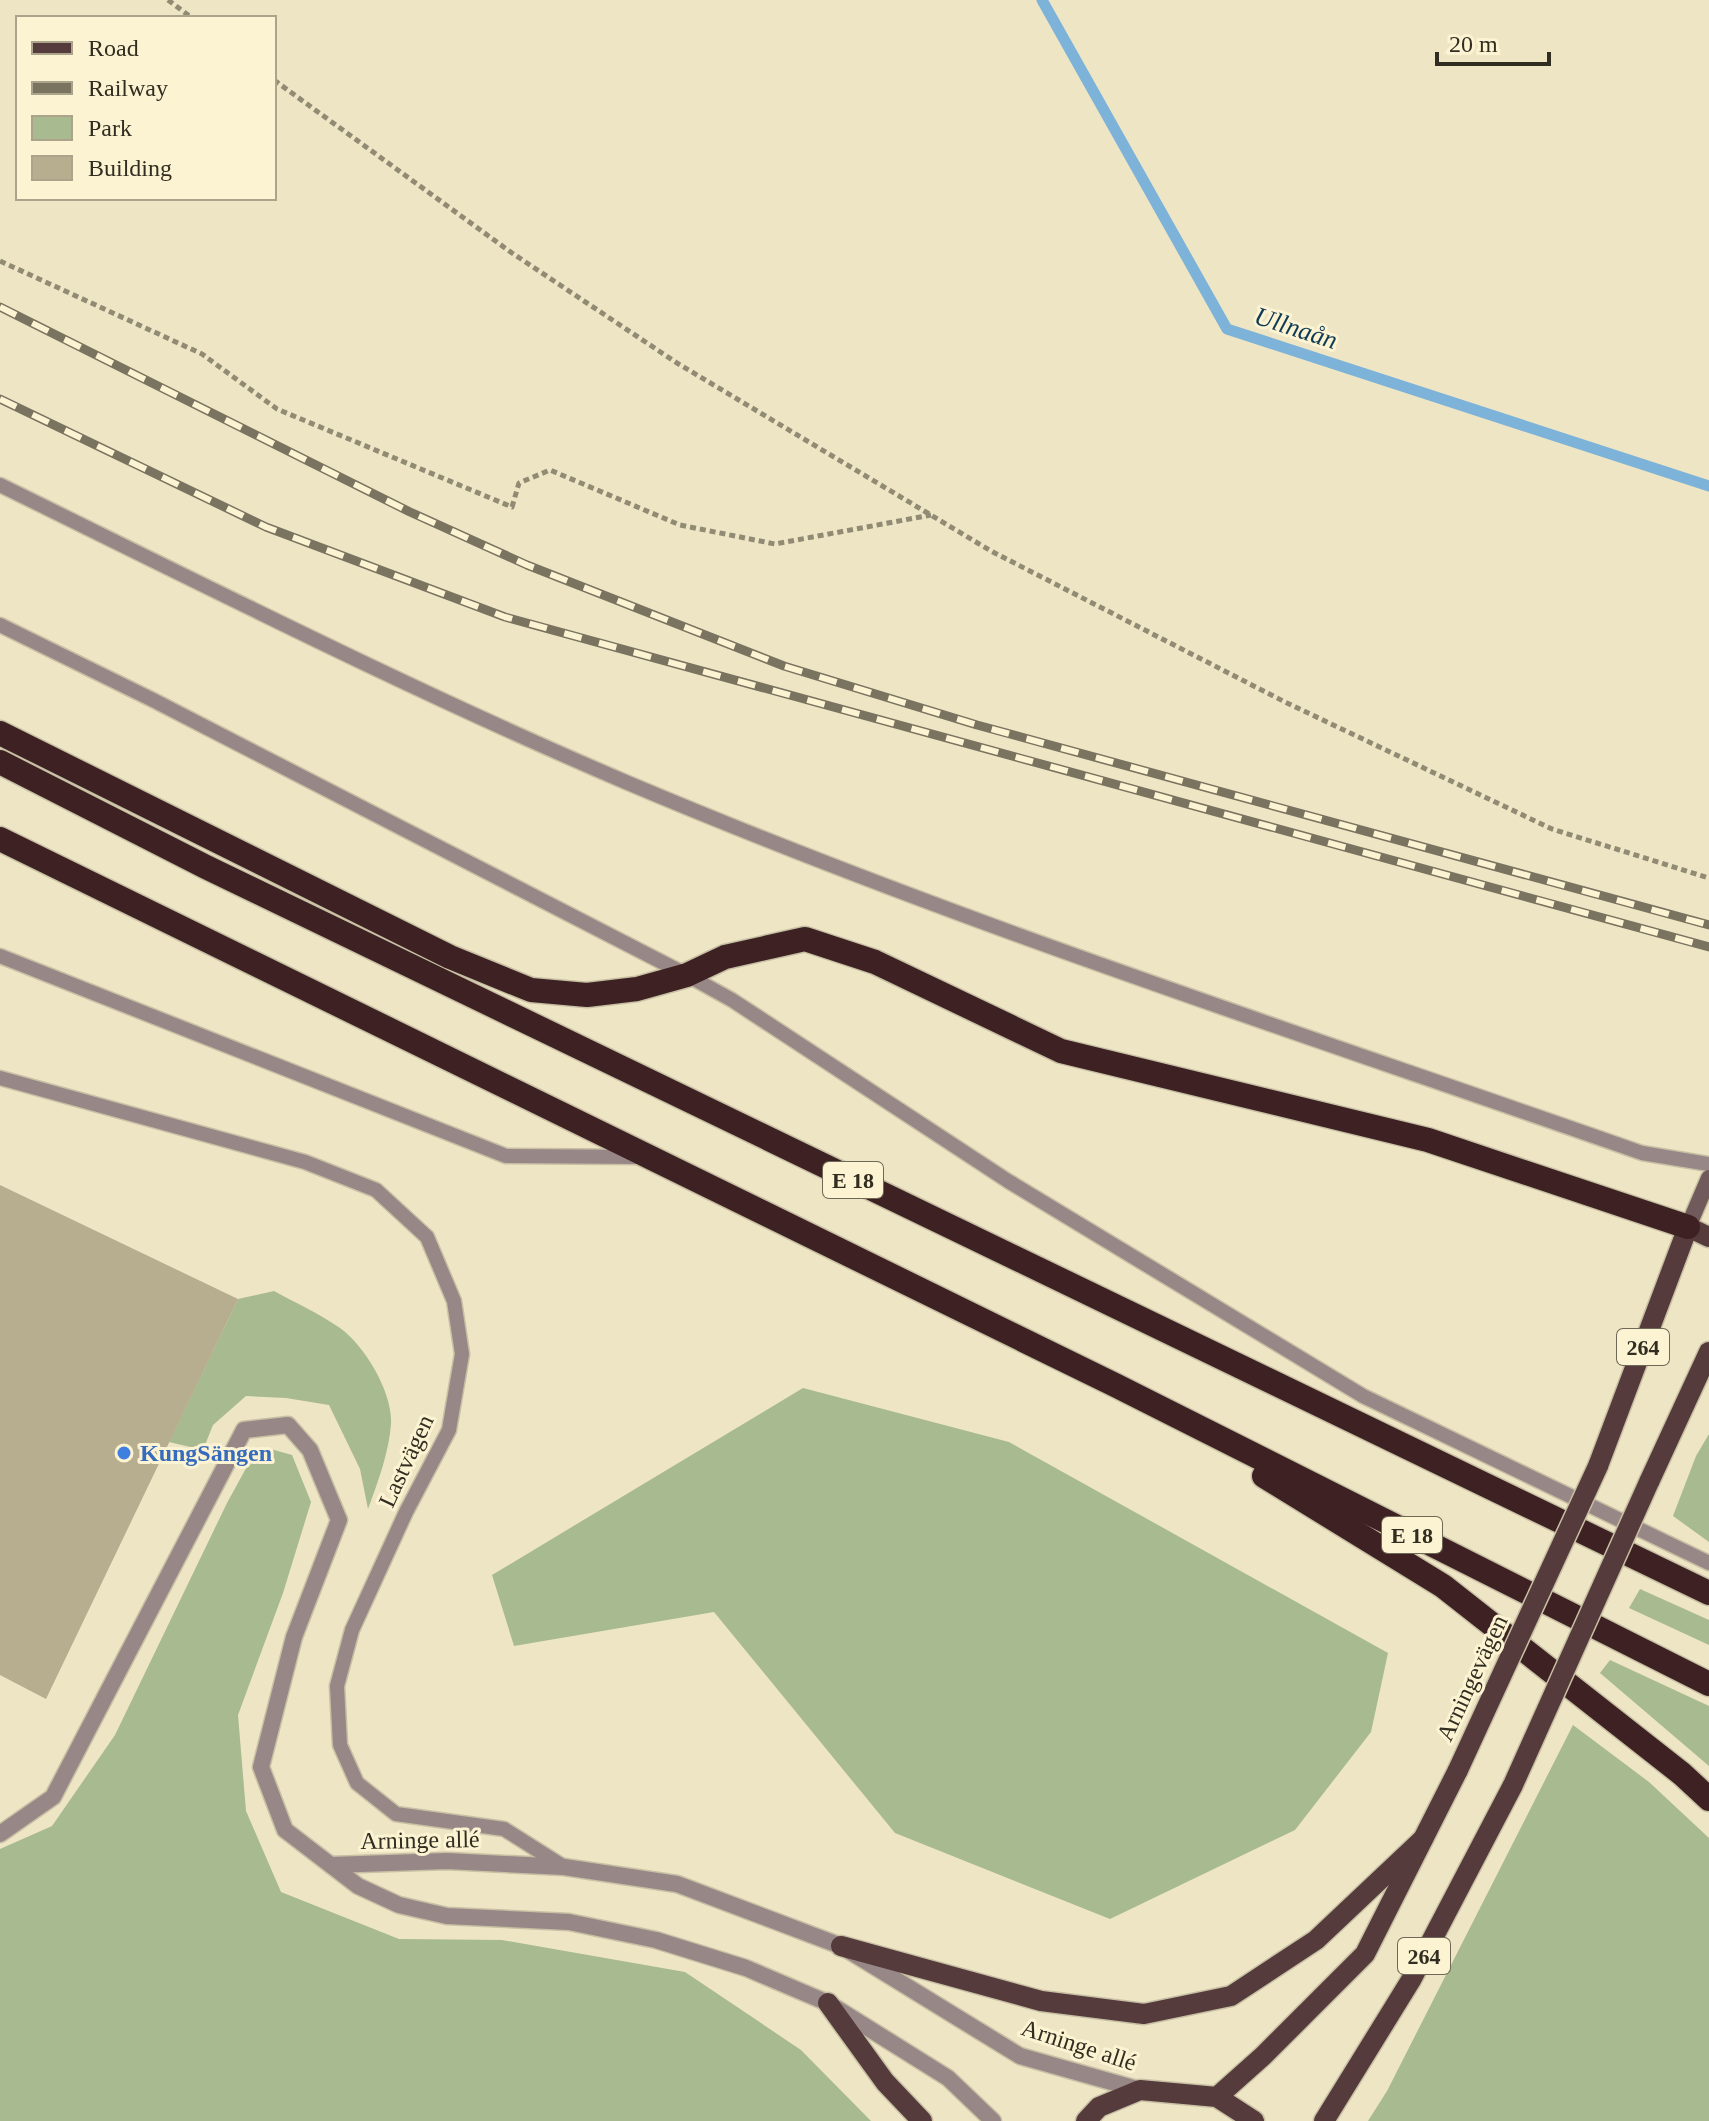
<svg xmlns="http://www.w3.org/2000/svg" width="1709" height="2121" font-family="Georgia,serif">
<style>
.green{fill:#a8ba8f}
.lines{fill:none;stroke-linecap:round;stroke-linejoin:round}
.stream{stroke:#7db3d8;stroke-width:11}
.building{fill:#b6ae8e}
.service-casing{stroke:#c8c0a4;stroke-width:17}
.minor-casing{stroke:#c8c0a4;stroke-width:19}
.secondary-casing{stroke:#c8c0a4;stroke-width:19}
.primary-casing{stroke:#c8c0a4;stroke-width:23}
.motorway-casing{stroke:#c8c0a4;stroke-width:27}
.path{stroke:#918b74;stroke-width:5;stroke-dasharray:6 4;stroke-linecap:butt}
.service{stroke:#978787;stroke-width:14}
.minor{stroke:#978787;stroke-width:16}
.secondary{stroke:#715a5b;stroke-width:16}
.primary{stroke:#563b3c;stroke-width:20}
.motorway{stroke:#3e2223;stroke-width:24}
.rail-casing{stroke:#79735f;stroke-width:9}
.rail{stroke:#fcf3d2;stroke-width:6;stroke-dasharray:18;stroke-linecap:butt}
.primary-bridge-casing{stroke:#c8c0a4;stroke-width:23;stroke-linecap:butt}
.primary-bridge{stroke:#563b3c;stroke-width:20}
.shop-dot{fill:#3f7fe0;stroke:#fcf3d2;stroke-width:3}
.labels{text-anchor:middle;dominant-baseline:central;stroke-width:6;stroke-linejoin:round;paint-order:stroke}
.shield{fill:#fcf3d2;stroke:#6e6856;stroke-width:2}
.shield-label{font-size:22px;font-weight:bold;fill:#312d21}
.shop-label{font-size:24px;font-weight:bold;fill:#366cbe;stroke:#fcf3d2;text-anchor:start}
.street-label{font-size:24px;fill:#312d21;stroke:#fcf3d2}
.water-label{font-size:26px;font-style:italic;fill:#0f3b54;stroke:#fcf3d2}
</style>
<rect width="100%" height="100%" fill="#eee5c5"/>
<g class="green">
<path d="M274,1291c22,12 46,23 66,37 25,18 53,65 51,96 -2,28 -13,58 -23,85l-8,-40 -31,-64 -43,-7 -40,-2 -33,29 -10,25 -34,-8 69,-143z"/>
<path d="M803,1388l206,54 379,211 -17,79 -76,98 -185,89 -215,-86 -181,-221 -200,34 -22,-71z"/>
<path d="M1709,1434v108l-36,-26 23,-60z"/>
<path d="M267,1448l25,7 19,47 -28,91 -45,122 8,96 35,81 118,47 103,1 183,32 116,78 70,71h-871v-272l52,-23 63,-91 112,-232 23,-42z"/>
<path d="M1640,1589l69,31v25l-80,-37z"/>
<path d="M1610,1660l99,46v60l-109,-93z"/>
<path d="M1573,1725l76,57 60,56v283h-341l19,-30z"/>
</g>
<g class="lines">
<path class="stream" d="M1042,0l185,329 482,157"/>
</g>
<path class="building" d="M0,1185l238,114 -192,400 -46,-24z"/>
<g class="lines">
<defs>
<g id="service">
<path d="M0,485c208,102 415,207 628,298 331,140 675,251 1014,370l67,11"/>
<path d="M0,625l153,75 534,275 45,25 276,181 355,215 346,167"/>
<path d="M0,956l506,200 136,1"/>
<path d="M0,1078l305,84 71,28 51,47 27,64 8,53 -13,76 -43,82 -54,118 -15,56 3,59 17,38 39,31 108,15 60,38"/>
</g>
<g id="minor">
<path d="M0,1834l53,-37 191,-367 44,-5 22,25 29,70 -45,117 -33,130 24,63 73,56 41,19 48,11 122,6 87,18 90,28 82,35 120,75 45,43"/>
<path d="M331,1865l116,-4 117,6 113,17 164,62 179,110 120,34"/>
</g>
<path id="secondary" d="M1688,1227l21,-49"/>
<g id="primary">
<path d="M1598,1466l90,-239 21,10"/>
<path d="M1649,1482l60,-130"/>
<path d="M841,1946l200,55 103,13 87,-18 85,-56 107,-101"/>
<path d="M828,2003l57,79 37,39"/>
<path d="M1217,2097l46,-41 102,-102 93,-184"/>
<path d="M1086,2121l13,-14 41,-17 77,7 37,24"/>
<path d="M1324,2121l87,-141 102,-195"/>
</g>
<g id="motorway">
<path d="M0,733l450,224 81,33 56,5 50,-6 50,-14 38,-18 80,-18 70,23 186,89 367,89 260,87"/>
<path d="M0,762l206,105 1503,726"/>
<path d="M0,839l1115,546 594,299"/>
<path d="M1264,1476l179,110 239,188 27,25"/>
</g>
</defs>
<use href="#service" class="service-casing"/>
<use href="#minor" class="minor-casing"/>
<use href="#secondary" class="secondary-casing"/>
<use href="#primary" class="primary-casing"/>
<use href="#motorway" class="motorway-casing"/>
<g class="path">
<path d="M168,0l24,18"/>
<path d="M274,80l238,173 165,110 314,188 294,151 267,127 157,49"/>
<path d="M0,261l202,93 75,55 235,98 7,-24 31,-13 130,55 95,19 156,-29"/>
</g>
<use href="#service" class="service"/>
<use href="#minor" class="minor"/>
<use href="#secondary" class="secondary"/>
<use href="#primary" class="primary"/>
<use href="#motorway" class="motorway"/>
<defs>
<g id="rail">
<path d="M0,307l410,205 117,53 257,101 193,59 732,200"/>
<path d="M0,399l266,128 239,90 1204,330"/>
</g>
</defs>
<use href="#rail" class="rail-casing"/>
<use href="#rail" class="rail"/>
<defs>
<g id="primary-bridge">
<path d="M1458,1770l140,-304"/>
<path d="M1513,1785l136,-303"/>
</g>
</defs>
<use href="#primary-bridge" class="primary-bridge-casing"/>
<use href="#primary-bridge" class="primary-bridge"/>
</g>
<circle class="shop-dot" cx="124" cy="1453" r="8"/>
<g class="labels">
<g class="shield">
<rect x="823" y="1162" width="60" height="36" rx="6"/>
<rect x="1617" y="1329" width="52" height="36" rx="6"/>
<rect x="1382" y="1517" width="60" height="36" rx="6"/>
<rect x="1398" y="1938" width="52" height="36" rx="6"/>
</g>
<g class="shield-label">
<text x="853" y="1180">E 18</text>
<text x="1643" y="1347">264</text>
<text x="1412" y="1535">E 18</text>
<text x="1424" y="1956">264</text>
</g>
<g class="shop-label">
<text x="140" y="1453">KungSängen</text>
</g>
<g class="street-label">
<text transform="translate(406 1461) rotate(-65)">Lastvägen</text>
<text transform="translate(1472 1678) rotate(-65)">Arningevägen</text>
<text transform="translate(420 1840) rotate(-1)">Arninge allé</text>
<text transform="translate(1079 2045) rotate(18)">Arninge allé</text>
</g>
<g class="water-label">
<text transform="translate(1296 328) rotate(18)">Ullnaån</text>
</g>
</g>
<rect x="16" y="16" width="260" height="184" fill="#fcf3d2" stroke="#aba48b" stroke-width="2"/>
<rect x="32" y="42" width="40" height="12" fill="#563b3c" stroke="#aba48b" stroke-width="2"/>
<text x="88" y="56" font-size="24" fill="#312d21">Road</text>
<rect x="32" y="82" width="40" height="12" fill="#79735f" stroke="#aba48b" stroke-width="2"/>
<text x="88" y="96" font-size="24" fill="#312d21">Railway</text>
<rect x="32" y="116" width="40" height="24" fill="#a8ba8f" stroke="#aba48b" stroke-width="2"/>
<text x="88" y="136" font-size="24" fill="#312d21">Park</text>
<rect x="32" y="156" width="40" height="24" fill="#b6ae8e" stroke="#aba48b" stroke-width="2"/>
<text x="88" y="176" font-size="24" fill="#312d21">Building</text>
<path d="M1437 52v12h112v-12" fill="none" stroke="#312d21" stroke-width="4"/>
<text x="1449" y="52" font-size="24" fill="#312d21" stroke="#fcf3d2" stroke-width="6" paint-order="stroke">20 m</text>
</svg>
